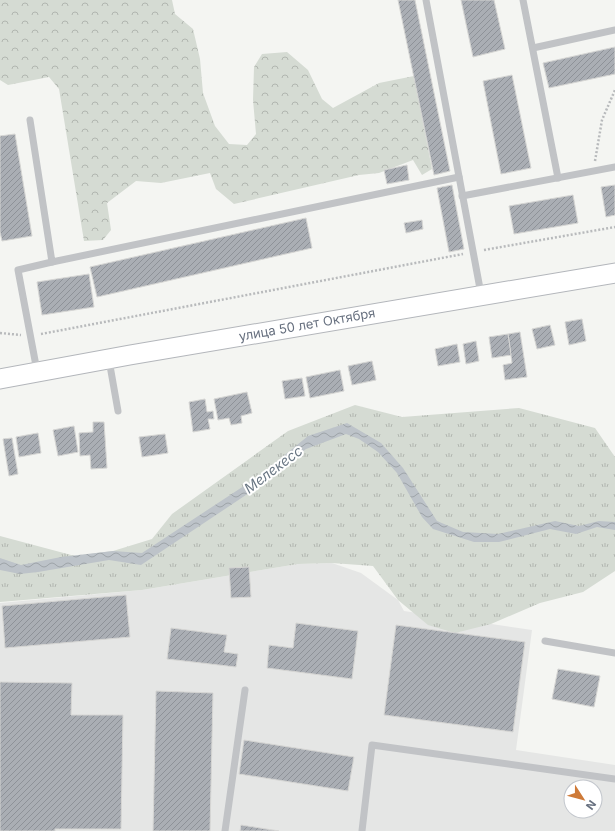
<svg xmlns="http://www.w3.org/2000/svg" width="615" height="831" font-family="Inter,sans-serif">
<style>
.built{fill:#e5e6e5;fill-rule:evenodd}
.grass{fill:url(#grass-tufts)}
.forest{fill:url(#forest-crowns)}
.water{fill:url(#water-waves)}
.building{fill:url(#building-hatch);stroke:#d6d6d4}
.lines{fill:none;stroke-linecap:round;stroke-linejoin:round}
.secondary-casing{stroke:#b3b6bb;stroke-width:21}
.path{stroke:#b8babc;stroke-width:2.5;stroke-dasharray:2 2;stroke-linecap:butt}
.service{stroke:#c1c3c6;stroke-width:7}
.secondary{stroke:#fff;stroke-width:19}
.labels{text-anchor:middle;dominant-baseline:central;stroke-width:4;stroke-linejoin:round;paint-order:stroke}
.street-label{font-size:13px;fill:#67707f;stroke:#fff}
.water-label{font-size:14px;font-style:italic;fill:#697683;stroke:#fff}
</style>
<defs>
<pattern id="grass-tufts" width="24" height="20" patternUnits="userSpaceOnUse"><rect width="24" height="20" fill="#d5dbd3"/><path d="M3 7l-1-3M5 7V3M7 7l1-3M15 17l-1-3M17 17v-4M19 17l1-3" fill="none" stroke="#b1b6b0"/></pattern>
<pattern id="forest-crowns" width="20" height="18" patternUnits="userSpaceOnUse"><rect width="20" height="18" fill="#d5dbd3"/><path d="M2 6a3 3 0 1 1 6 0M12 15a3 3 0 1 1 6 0" fill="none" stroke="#b1b6b0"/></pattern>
<pattern id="water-waves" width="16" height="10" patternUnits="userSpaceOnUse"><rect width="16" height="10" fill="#bdc3c9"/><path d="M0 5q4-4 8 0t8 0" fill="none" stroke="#9da3a8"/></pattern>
<pattern id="building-hatch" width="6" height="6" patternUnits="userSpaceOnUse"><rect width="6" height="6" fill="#aaaeb4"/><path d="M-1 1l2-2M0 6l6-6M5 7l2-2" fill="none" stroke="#8e9298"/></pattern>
</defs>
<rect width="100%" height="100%" fill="#f4f5f2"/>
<path class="built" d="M332,563l29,10 37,27 6,11 128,19 -16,120 99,15v66h-615v-228l142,-13 156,-26zM571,787h24v24h-24z"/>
<path class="grass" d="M355,405l47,12 117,-9 76,20 20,29v114l-32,21 -43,11 -49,21 -36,9 -27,-8 -30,-25 -25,-34 -41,-3 -34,1 -156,26 -142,12v-66l75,20 38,-5 39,-12 20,-25 116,-83z"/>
<path class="forest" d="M0,0h172l3,14 18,15 7,30 3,34 12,33 14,18 18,1 9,-11 -3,-34 1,-33 8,-13 25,-2 21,18 14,29 11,9 46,-25 35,-7 18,93 -10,6 -9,-15 -34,13 -20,2 -125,29 -18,-15 -6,-16 -49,10 -25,-2 -29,22 4,27 -8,10 -19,1 -25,-152 -10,-12 -41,8 -8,-5z"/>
<path class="water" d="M347,423l34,20 22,25 34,53 26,11 35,2 57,-13 24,5 20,-5 16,1v8l-18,-3 -21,7 -26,-5 -51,13h-25l-41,-13 -11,-12 -25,-44 -19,-21 -19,-13 -13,-5 -40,15 -42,34 -123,82 -32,-5 -71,12 -18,2 -20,-4v-12l21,7 40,-8 52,-6 29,2 117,-77 49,-40z"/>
<g class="building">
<path d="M398,0h17l35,171 -16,4z"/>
<path d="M461,0h33l11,49 -32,8z"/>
<path d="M615,47v27l-66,14 -6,-25z"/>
<path d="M512,75l19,93 -30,6 -18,-93z"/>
<path d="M15,134l17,102 -30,5 -2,-9v-96z"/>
<path d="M407,165l2,15 -22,4 -3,-14z"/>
<path d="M452,185l12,64 -15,3 -12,-64z"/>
<path d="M615,185v30l-9,2 -5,-30z"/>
<path d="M573,195l5,28 -64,11 -5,-28z"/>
<path d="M306,218l6,30 -215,49 -7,-30z"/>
<path d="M422,220l1,9 -17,4 -2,-10z"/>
<path d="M89,274l5,33 -52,8 -5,-33z"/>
<path d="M582,319l4,22 -17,4 -4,-23z"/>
<path d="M550,325l5,20 -18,4 -5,-20z"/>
<path d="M520,332l7,45 -22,3 -2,-15 9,-2 -4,-29z"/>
<path d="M508,334l3,21 -19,3 -3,-21z"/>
<path d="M476,341l3,20 -13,3 -3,-20z"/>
<path d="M457,344l3,18 -22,4 -3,-17z"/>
<path d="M372,361l4,19 -24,5 -4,-19z"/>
<path d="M340,370l4,21 -34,7 -4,-21z"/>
<path d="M302,378l3,18 -20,3 -3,-18z"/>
<path d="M247,392l5,21 -11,3 1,7 -11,2 -2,-7 -11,2 -4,-21z"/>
<path d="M205,399l2,13 6,-1 1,8h-6l2,10 -17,3 -4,-30z"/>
<path d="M93,422h11l3,46 -16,1 -1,-14 -10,1 -1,-23 14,-1z"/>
<path d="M74,426l4,26 -20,4 -5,-26z"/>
<path d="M38,433l3,20 -22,4 -3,-20z"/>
<path d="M165,434l3,19 -26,4 -3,-20z"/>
<path d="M12,438l6,36 -9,2 -6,-37z"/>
<path d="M249,567l2,30 -20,1 -2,-30z"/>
<path d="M126,595l4,42 -125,11 -3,-42z"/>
<path d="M296,623l62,8 -6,48 -85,-11 2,-23 24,3z"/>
<path d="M396,625l129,17 -12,90 -129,-17z"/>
<path d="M171,628l56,7 -3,17 14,2 -2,13 -69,-8z"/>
<path d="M558,669l42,7 -6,31 -42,-8z"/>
<path d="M0,682l72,1 -1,32h52l-2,114h-66v2h-55z"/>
<path d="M156,691l57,2 -3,138h-57z"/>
<path d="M244,740l110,17 -6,34 -109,-17z"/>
<path d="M241,825l38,6h-39z"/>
</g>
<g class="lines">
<defs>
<path id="secondary" d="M0,379l130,-24 485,-82"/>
</defs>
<use href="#secondary" class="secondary-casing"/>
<g class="path">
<path d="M595,161l7,-41 13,-30"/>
<path d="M484,250l131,-23"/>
<path d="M0,333l21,2"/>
<path d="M41,334l422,-80"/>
</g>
<g class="service">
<path d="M426,0l55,294"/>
<path d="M523,0l35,178"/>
<path d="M533,48l82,-18"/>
<path d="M30,120l22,142 407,-85"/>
<path d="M462,196l153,-29"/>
<path d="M109,360l9,51"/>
<path d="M37,371l-19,-101 34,-8"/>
<path d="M545,641l70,12"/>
<path d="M225,831l20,-141"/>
<path d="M362,831l10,-86 243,34"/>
</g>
<use href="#secondary" class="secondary"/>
</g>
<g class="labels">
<g class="street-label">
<text transform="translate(307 324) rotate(-10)">улица 50 лет Октября</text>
</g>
<g class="water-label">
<text transform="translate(273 469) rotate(-37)">Мелекесс</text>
</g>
</g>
<g transform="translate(583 799) rotate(126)"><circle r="19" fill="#ffffff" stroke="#c2c6cc"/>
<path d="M0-3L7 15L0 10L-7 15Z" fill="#ce7a38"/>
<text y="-6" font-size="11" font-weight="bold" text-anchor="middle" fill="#67707f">N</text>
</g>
</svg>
